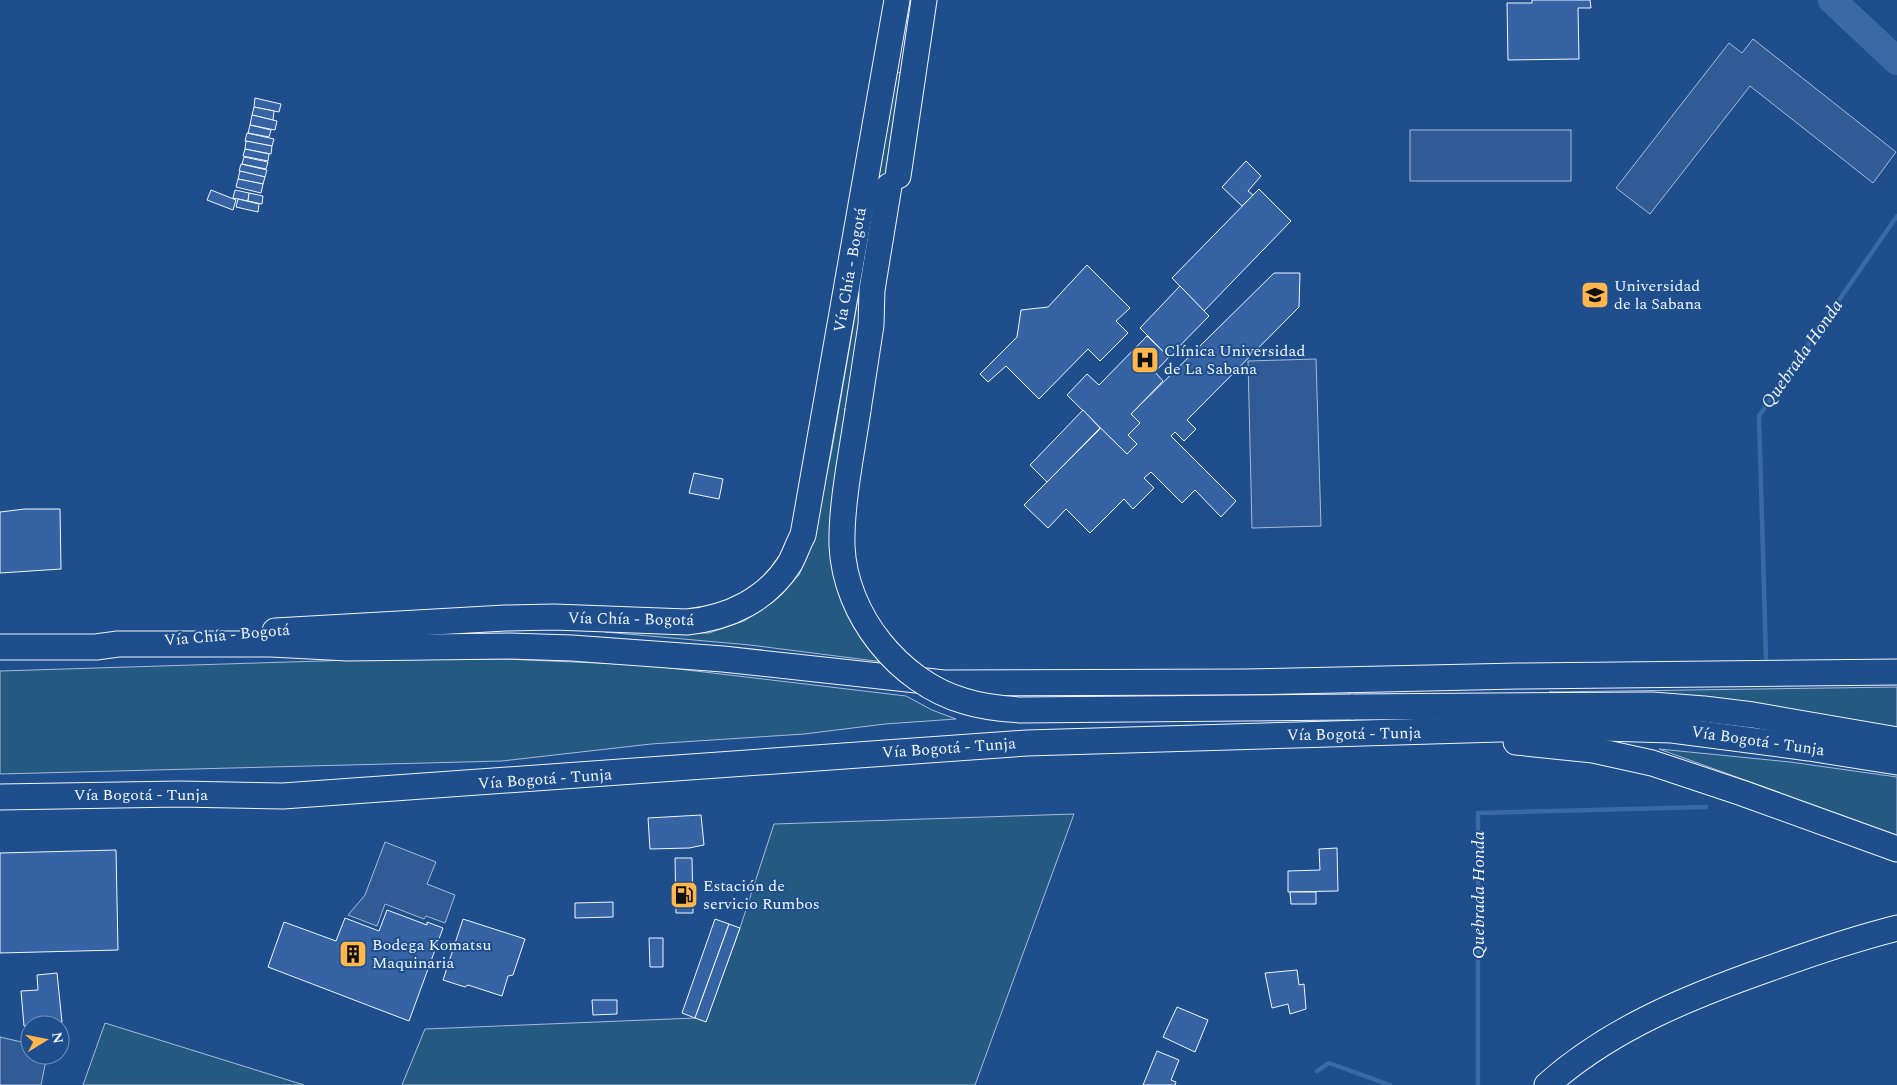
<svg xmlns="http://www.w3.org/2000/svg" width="1897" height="1085" font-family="Spectral,serif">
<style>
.green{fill:#245a82;stroke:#a8bbd7}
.parking{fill:#305b95;stroke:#a8bbd7}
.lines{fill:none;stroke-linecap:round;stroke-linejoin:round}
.stream{stroke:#3b69a3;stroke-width:4.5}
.river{stroke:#3b69a3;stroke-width:28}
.building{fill:#3563a3;stroke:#f2f6ff}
.highway-casing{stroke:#f2f6ff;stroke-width:27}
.highway{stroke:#1f4e8c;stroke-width:25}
.highway-bridge-casing{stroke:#f2f6ff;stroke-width:27;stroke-linecap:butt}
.highway-bridge{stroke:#1f4e8c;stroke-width:25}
.labels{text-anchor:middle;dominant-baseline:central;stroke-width:4;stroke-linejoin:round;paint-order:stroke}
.street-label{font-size:16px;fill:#f2f6ff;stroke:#1f4e8c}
.poi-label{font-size:16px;fill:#f2f6ff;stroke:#1f4e8c;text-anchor:start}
.water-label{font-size:18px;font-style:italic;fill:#f2f6ff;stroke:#1f4e8c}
</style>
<rect width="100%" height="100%" fill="#1f4e8c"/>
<g class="green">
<path d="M897,72l6,1 -67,448 47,141 -133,-17 -145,-13 104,1 35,-12 30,-20 25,-26 14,-35 19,-91z"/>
<path d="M503,659l142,6 261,31 26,14 24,9 -71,5 -81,10 -153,10 -149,17 -502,13v-103l353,-11z"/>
<path d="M1897,687v46l-202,-34 -146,-7z"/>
<path d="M1659,749l131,13 107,15v58z"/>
<path d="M1074,814l-99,271h-573l23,-56 270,-11 11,3 34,-93 34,-104z"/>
<path d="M105,1023l199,62h-221z"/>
</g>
<g class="parking">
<path d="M1753,39l143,113 -23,31 -123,-97 -100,128 -34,-26 113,-145 13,10z"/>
<rect x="1410" y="130" width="161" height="51"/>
<path d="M1316,359l5,167 -69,2 -4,-167z"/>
<path d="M385,842l51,20 -9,22 28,11 -10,28 -19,-7 -2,3 -39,-15 -8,22 -29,-11 17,-20z"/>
<path d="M0,1037l30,7v11h17l-6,30h-41z"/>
</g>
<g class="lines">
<g class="stream">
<path d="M1766,658l-7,-242 138,-200"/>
<path d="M1317,1071l12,-8 61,22"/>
<path d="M1478,1085v-272l228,-6"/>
</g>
<path class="river" d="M1832,0l65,61"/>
</g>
<g class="building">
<path d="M1532,0h58l1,8h-13l1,51 -71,1 -1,-57h25z"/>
<path d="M255,98l26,6 -2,8 -25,-5z"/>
<path d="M254,107l20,4 -1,9 -21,-5z"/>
<path d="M252,115l25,6 -2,9 -25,-5z"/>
<path d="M250,125l21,5 -2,7 -21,-4z"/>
<path d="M247,133l27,6 -2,7 -27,-5z"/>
<path d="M246,141l26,5 -1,8 -26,-5z"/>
<path d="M245,149l24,5 -1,7 -25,-5z"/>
<path d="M244,157l24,5 -2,7 -24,-5z"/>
<path d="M1246,161l15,15 -13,15 5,4 -11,11 -20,-19z"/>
<path d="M241,164l26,6 -2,7 -26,-6z"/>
<path d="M240,171l25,6 -2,7 -25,-5z"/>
<path d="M238,179l25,5 -2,9 -25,-6z"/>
<path d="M1259,189l32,32 -87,90 -32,-33z"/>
<path d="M211,190l25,10 -3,10 -26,-10z"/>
<path d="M235,190l14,3 -1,8 -15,-3z"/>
<path d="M249,193l14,3 -1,8 -14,-3z"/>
<path d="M238,199l21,5 -1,8 -22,-5z"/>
<path d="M1087,265l43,43 -14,13 12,12 -28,28 -12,-12 -49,50 -33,-33 -18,16 -8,-8 37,-37 4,-27 27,-3z"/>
<path d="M1274,273h26l-1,34 -112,113 9,9 -12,12 -9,-9 -4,4 65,65 -15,16 -26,-27 -13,13 -31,-31 -7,6 10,10 -21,21 -9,-10 -34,34 -24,-24 -18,19 -24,-23 77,-77 26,26 10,-10 -9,-9 12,-12 -9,-9z"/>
<path d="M1180,286l29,30 -40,41 -29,-29z"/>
<path d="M1147,336l22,21 -14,15 8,9 -32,33 9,9 -12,12 9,9 -10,10 -60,-59 20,-21 12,11z"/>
<path d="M1083,410l17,18 -53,54 -17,-17z"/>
<path d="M694,473l29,6 -4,20 -30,-6z"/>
<path d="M25,509h35l1,60 -61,4v-61z"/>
<path d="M701,815l3,30 -15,3 -39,1 -2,-31z"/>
<path d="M1337,848l1,43 -50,1v-21l32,-1 -1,-21z"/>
<path d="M116,850l2,100 -118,3v-100z"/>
<path d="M675,858h17l1,55h-17z"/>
<path d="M1290,892h26v12h-25z"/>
<path d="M613,902v15l-38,1v-15z"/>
<path d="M387,910l40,15v-3l16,6 -34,93 -141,-54 16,-45 52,19 9,-23 34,13z"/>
<path d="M463,919l62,20 -12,36 -5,1 -6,20 -34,-11 -3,2 -22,-7z"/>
<path d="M715,919l14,5 -34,94 -13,-5z"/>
<path d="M729,924l11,4 -34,94 -11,-4z"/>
<path d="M649,938h14v29h-13z"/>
<path d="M1297,970l2,15 5,-1 2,25 -16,5 -2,-10 -16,4 -7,-35z"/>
<path d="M57,973l5,49 -38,4 -3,-35 17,-1 -1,-15z"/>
<path d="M592,1000h25v14l-24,1z"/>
<path d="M1177,1007l31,13 -13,32 -32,-15z"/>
<path d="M1157,1051l22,9 -8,20 5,2 -1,3h-32z"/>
</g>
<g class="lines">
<defs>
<g id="highway">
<path d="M898,176l26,-176"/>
<path d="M858,410l13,-85 1,-35 17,-104"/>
<path d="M275,631l230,-13 49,-1 133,5c41,-4 80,-22 103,-59 5,-9 8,-19 13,-28l94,-535"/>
<path d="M0,647h96l22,-3h153l77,4 161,-2 63,2 151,11 221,24 301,-1 273,-6 379,-4"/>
<path d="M1351,707l301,-2 52,4 49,6 144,25"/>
<path d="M1516,742l77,8 59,13 90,30 155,56"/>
<path d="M0,797l179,-3 104,2 744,-53 540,-16 105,3 137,18 88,14"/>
<path d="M1547,1085c64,-57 144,-89 224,-117 41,-15 83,-29 126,-40"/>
</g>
</defs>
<use href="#highway" class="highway-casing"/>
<use href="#highway" class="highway"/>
<defs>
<path id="highway-bridge" d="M858,410c-6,42 -17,93 -16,136 3,69 57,136 122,155 19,6 38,8 57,9l330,-3"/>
</defs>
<use href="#highway-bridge" class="highway-bridge-casing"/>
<use href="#highway-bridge" class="highway-bridge"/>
</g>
<defs>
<symbol id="university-square" viewBox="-11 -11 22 22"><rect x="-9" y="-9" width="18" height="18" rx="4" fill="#ffb74d" stroke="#1f4e8c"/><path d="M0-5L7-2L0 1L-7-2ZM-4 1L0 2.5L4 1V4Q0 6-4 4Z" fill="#111"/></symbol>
<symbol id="hospital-square" viewBox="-11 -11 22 22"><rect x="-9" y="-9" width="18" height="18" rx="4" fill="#ffb74d" stroke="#1f4e8c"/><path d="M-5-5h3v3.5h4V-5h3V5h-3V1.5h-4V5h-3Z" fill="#111"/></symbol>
<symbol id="fuel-square" viewBox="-11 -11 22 22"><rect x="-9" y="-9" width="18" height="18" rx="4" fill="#ffb74d" stroke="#1f4e8c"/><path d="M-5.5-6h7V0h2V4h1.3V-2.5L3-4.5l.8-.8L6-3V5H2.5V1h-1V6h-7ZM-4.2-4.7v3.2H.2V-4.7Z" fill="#111"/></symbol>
<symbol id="building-square" viewBox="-11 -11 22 22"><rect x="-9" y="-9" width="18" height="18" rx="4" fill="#ffb74d" stroke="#1f4e8c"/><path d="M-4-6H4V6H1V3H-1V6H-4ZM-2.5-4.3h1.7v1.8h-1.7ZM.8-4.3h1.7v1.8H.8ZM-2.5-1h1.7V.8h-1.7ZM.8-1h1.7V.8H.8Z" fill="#111"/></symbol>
</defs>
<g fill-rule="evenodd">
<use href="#university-square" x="1579" y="279" width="32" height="32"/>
<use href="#hospital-square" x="1129" y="344" width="32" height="32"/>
<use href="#fuel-square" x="668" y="879" width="32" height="32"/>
<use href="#building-square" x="337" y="938" width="32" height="32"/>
</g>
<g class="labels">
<g class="street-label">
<text transform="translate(850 270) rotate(-80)">Vía Chía - Bogotá</text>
<text transform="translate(631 619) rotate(1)">Vía Chía - Bogotá</text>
<text transform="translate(227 635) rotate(-5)">Vía Chía - Bogotá</text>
<text transform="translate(1354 734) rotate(-1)">Vía Bogotá - Tunja</text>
<text transform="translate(1758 741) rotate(8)">Vía Bogotá - Tunja</text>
<text transform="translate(949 748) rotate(-4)">Vía Bogotá - Tunja</text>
<text transform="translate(545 779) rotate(-4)">Vía Bogotá - Tunja</text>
<text x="141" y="795">Vía Bogotá - Tunja</text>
</g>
<g class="poi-label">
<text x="1614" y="286">Universidad<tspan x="1614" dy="18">de la Sabana</tspan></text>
<text x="1164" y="351">Clínica Universidad<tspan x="1164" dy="18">de La Sabana</tspan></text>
<text x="703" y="886">Estación de<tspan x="703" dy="18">servicio Rumbos</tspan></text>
<text x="372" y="945">Bodega Komatsu<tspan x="372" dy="18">Maquinaria</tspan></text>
</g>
<g class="water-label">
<text transform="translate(1802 354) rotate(-55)">Quebrada Honda</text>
<text transform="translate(1478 895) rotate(-90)">Quebrada Honda</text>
</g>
</g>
<g transform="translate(45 1040) rotate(80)"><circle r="24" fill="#1f4e8c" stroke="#7391ba"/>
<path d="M0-4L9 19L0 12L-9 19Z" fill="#ffb74d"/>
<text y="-8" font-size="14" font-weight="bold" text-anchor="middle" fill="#f2f6ff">N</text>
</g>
</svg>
